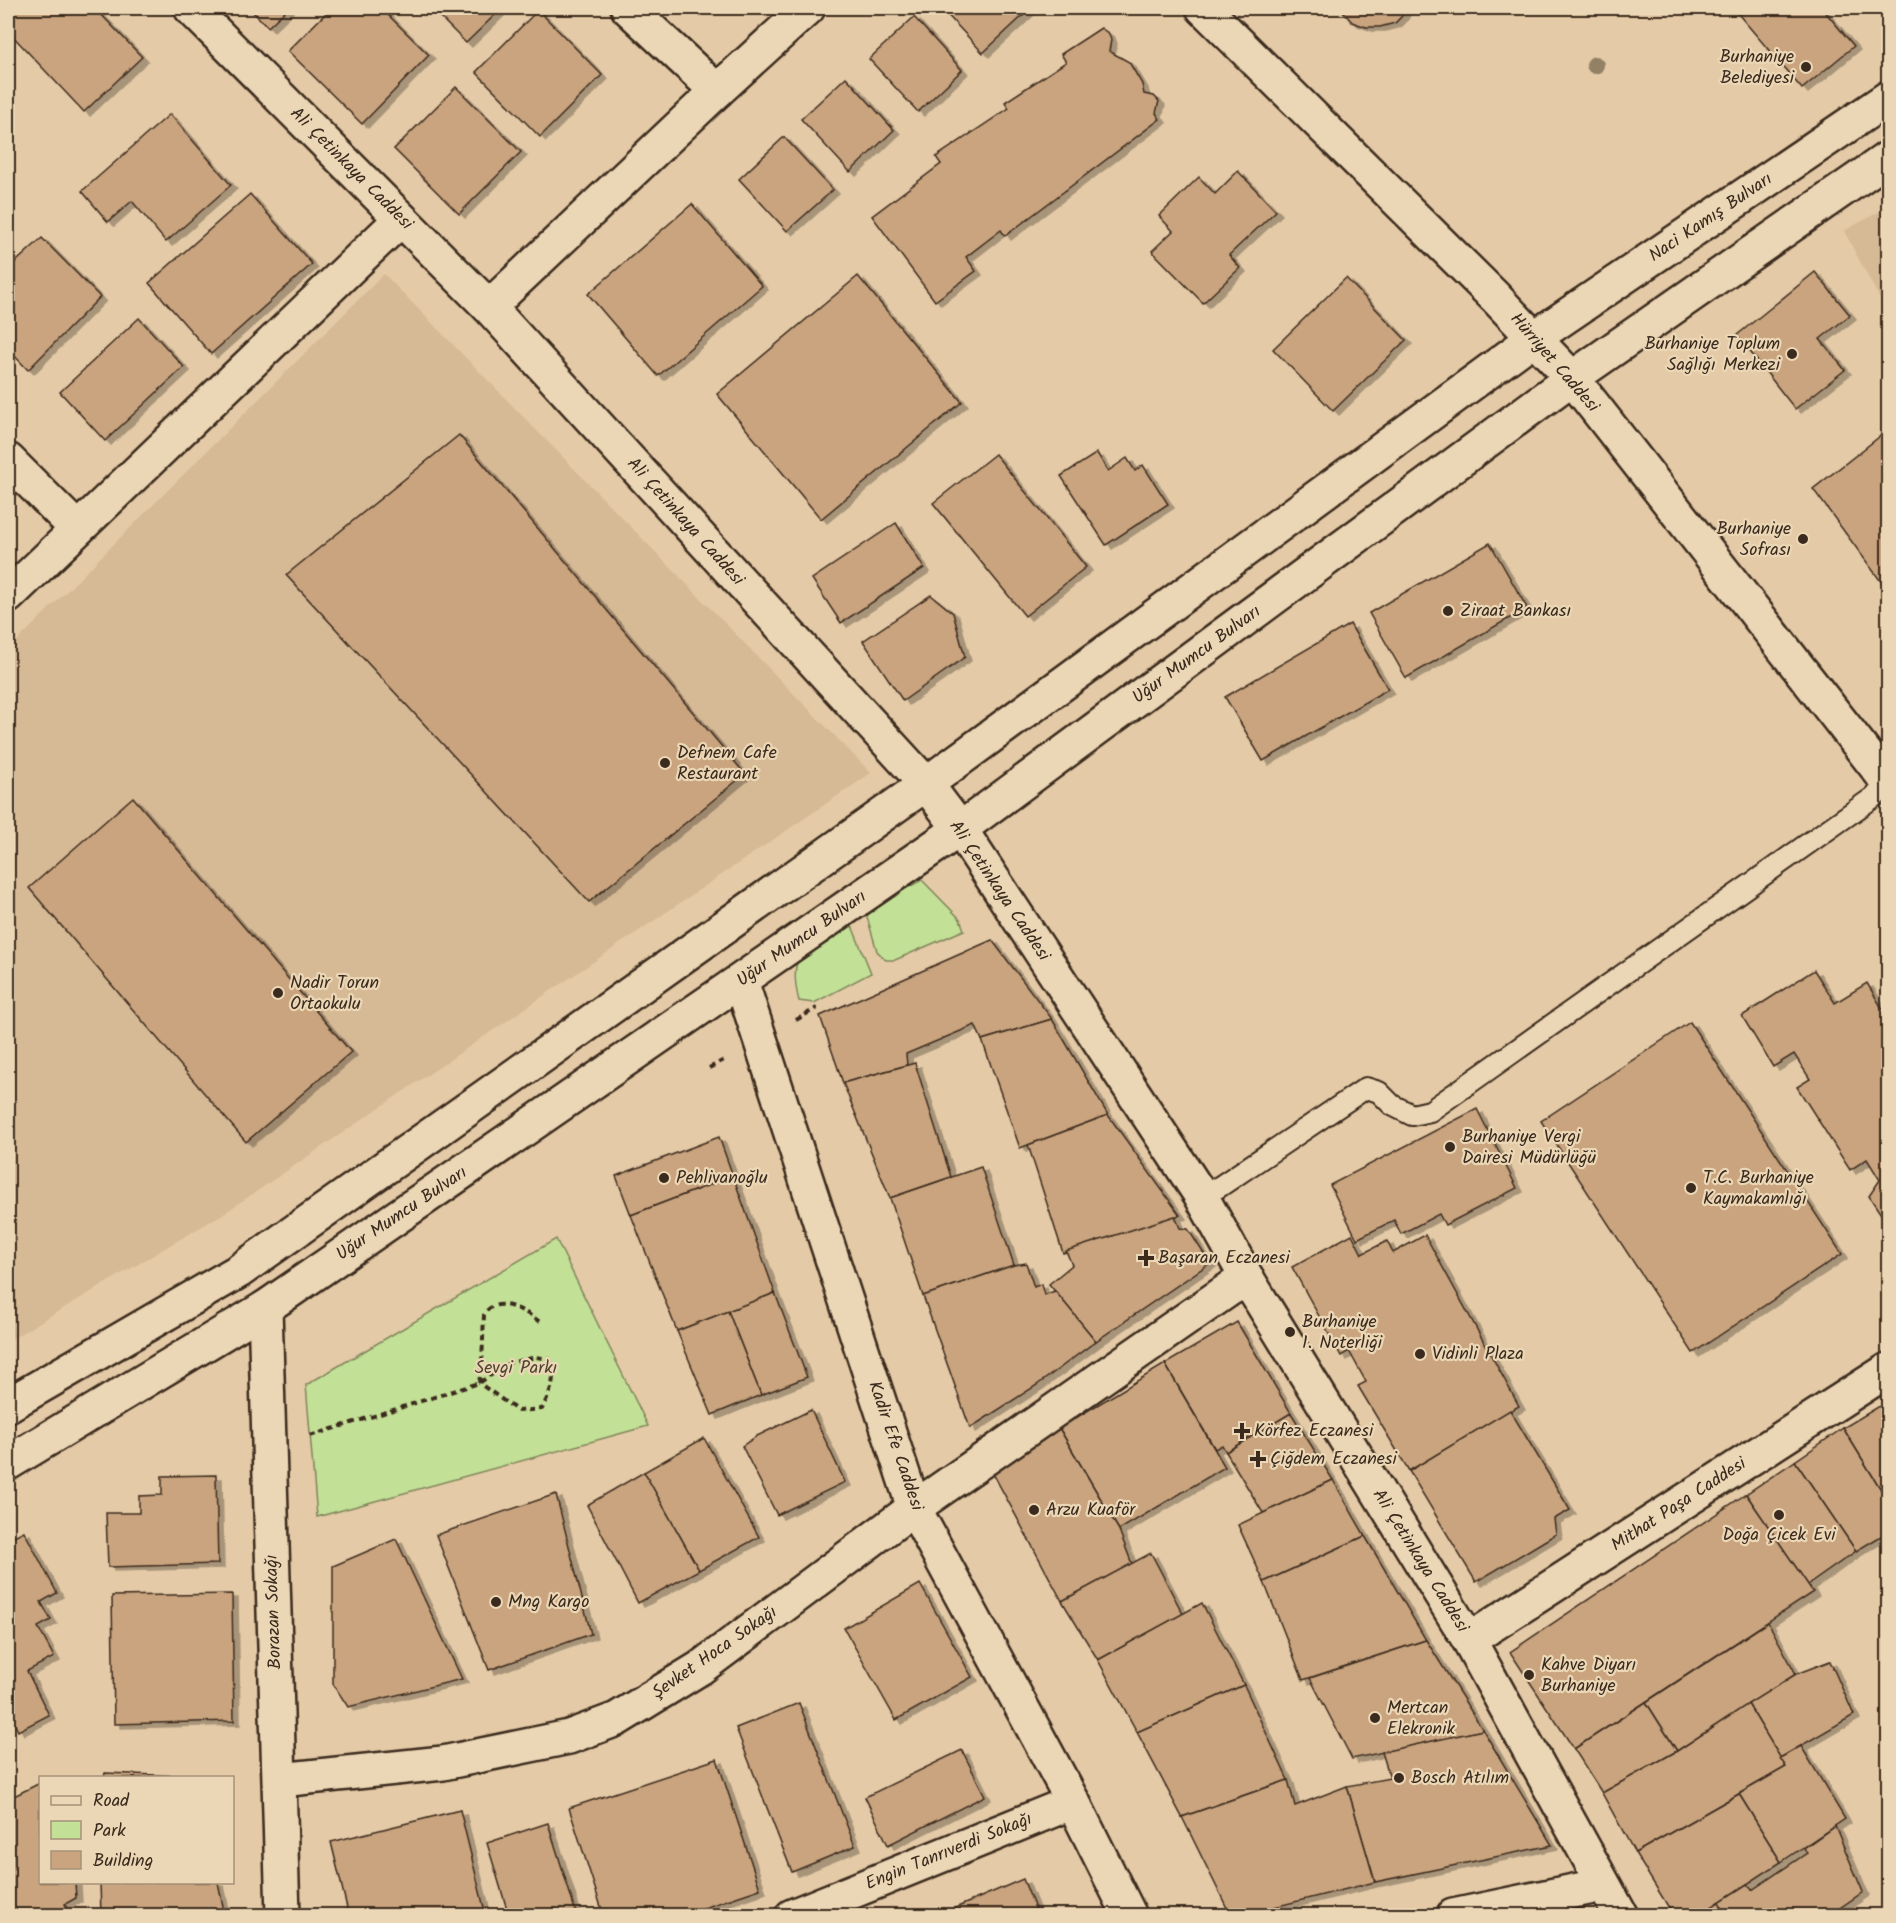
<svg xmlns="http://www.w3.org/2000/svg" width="1896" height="1923" font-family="Kalam,sans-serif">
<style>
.built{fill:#d6b995}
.green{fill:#c3e097;stroke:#7f855a;stroke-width:1.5}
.building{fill:#c9a47e;stroke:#3b2a1e;stroke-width:1.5;filter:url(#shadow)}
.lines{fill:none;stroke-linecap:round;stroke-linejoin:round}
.service-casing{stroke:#3b2a1e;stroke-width:24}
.minor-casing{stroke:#3b2a1e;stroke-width:38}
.tertiary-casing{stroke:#3b2a1e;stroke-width:38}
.secondary-casing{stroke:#3b2a1e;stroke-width:38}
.path{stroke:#3b2a1e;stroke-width:4;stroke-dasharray:6 4.5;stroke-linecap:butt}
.service{stroke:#ebd7b5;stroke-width:20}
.minor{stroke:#ebd7b5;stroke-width:33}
.tertiary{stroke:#ebd7b5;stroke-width:33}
.secondary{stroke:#ebd7b5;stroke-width:33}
.tree{fill:#928165}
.poi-dot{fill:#3b2a1e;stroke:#ebd7b5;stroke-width:2}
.labels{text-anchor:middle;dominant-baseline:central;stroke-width:4.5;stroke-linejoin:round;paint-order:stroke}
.poi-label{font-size:18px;fill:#3b2a1e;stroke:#ebd7b5;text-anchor:start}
.street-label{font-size:18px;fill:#3b2a1e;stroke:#ebd7b5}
.park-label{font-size:18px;fill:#4f4530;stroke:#ebd7b5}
</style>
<defs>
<filter id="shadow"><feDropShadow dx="6" dy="4" stdDeviation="0" flood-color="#0004"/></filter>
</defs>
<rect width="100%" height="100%" fill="#e4caa6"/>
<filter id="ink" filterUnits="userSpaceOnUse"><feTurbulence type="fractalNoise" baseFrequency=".0167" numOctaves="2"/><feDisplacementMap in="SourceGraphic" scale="12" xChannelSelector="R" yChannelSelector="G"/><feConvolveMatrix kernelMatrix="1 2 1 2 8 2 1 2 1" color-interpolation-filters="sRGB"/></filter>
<g filter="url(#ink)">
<g class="built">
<path d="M1888,207v107l-44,-83z"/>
<path d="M384,274l487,499 -645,439 -218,129v-691z"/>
</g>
<g class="green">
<path d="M922,880l38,39 4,11 -69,30h-9l-9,-9 -12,-41z"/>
<path d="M850,921l21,52 -57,30 -15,-2c-14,-54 11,-55 51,-80z"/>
<path d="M556,1239l92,187 -331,91 -11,-132z"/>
</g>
<g class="building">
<path d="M8,8h87l47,49 -58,55 -76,-81z"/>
<path d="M249,8h39l-20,19z"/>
<path d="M331,8h50l48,47 -67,69 -74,-73z"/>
<path d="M431,8h71l-36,35z"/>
<path d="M941,8h84l3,3 -45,42z"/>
<path d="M1340,8h66l-5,9 -6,6 -15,4h-14l-14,-5z"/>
<path d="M1733,8h89l32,38 -52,43z"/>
<path d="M538,10l64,65 -62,62 -64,-65z"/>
<path d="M914,17l48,53 -44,42 -49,-53z"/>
<path d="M1101,28l8,6 2,6 -2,11 20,11 13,22 2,10 10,2 5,5 -3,12 4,6 -155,117 -4,-6 -35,27 10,14 -41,30 -63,-85 69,-52 -5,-7 73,-49 -4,-6 61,-40 -5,-8z"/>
<path d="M846,77l48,53 -44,42 -49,-53z"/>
<path d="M456,87l65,65 -62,62 -65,-65z"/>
<path d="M170,114l61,71 -65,57 -34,-41 -24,21 -26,-31z"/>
<path d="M784,137l49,53 -46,41 -48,-52z"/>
<path d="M1238,171l38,40 -47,44 11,13 -37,35 -51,-52 21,-20 -14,-15 40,-39 16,17z"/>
<path d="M250,194l62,70 -101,90 -62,-71z"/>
<path d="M692,204l70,82 -104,90 -70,-82z"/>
<path d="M42,238l58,59 -72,73 -20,-21v-80z"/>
<path d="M1815,272l35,43 -30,24 25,31 -50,39 -58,-74z"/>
<path d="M858,276l104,126 -141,117 -104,-125z"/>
<path d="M1346,278l60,62 -73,71 -60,-62z"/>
<path d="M139,318l45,49 -79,74 -45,-49z"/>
<path d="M1888,430v161l-75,-102z"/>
<path d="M459,435l286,339 -156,128 -303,-327z"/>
<path d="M1097,453l11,18 19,-13 8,13 8,-6 25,39 -62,41 -45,-69z"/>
<path d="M995,454l91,113 -61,49 -92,-113z"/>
<path d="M896,523l28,45 -83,55 -29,-44z"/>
<path d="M1490,543l37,65 -121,70 -37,-65z"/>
<path d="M931,595l22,18 12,44 -62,44 -40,-60z"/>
<path d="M1350,624l38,65 -125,72 -38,-64z"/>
<path d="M133,797l218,255 -105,90 -217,-254z"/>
<path d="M992,940l60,79 -70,21 -7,-15 -69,29 1,11 -64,18 -23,-67z"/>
<path d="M1814,970l21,33 32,-20 21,35v207l-19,-29 11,-16 -13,-21 -17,11 -53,-83 13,-8 -16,-25 -21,13 -31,-51z"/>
<path d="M1052,1019l56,96 -88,33 -38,-108z"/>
<path d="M1690,1022l152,232 -149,99 -152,-232z"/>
<path d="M915,1063l36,114 -61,21 -47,-115z"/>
<path d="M1477,1109l40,79 -72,37 -6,-11 -38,20 -7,-14 -37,19 -27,-54z"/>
<path d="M1108,1115l72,100 -117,38 -35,-108z"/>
<path d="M719,1137l14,39 -102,39 -15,-39z"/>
<path d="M981,1167l33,98 -91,31 -33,-98z"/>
<path d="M733,1176l42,117 -98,38 -46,-116z"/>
<path d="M1175,1216l5,12 8,1 22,34 -114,78 -47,-57 23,-19 -6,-14z"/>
<path d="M1352,1234l10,20 25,-13 6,12 32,-18 94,171 -110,65 -51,-85 8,-4 -17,-31 -8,5 -49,-89z"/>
<path d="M1026,1263l8,24 7,-3 3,11 11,-4 41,50 -59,44 -67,43 -47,-132 91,-31z"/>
<path d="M775,1293l32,84 -46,18 -33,-84z"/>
<path d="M728,1311l33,84 -49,20 -35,-84z"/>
<path d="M1237,1322l54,91 -65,39 -4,-7 -7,4 -50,-85z"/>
<path d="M1165,1364l60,103 -106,63 -60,-102z"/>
<path d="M1888,1401v100l-45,-73z"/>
<path d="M811,1410l34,72 -68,33 -35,-69 15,-10z"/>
<path d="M1510,1410l60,100 -16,9 2,15 -80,48 -67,-111z"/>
<path d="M1291,1413l42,67 -70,33 -37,-61z"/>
<path d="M1059,1428l60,102 13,34 -70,37 -73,-135z"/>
<path d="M1843,1428l45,73v31l-32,19 -61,-90z"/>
<path d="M704,1438l55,99 -60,33 -55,-98z"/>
<path d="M1795,1461l61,90 -48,34 -62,-91z"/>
<path d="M644,1472l55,98 -61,33 -51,-98z"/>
<path d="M216,1475l2,89 -110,3 -2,-54h33v-17l23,-1v-19z"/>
<path d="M1333,1480l32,56 -101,46 -26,-57z"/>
<path d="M556,1494l35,140 -102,36 -53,-135z"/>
<path d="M1746,1494l67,98 -239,157 -64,-97z"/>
<path d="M24,1531l33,62 -16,9 10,18 -13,7 16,30 -27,14 22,44 -31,16 -10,-21v-171z"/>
<path d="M1365,1536l61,104 -123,40 -39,-98z"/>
<path d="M396,1539l66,140 -114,28 -15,-23v-118z"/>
<path d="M1151,1553l32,61 -85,46 -36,-59z"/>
<path d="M920,1584l52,93 -76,43 -52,-92z"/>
<path d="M232,1594l2,127 -120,3 -2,-128z"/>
<path d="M1202,1603l42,82 -107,47 -39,-72z"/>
<path d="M1768,1622l28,52 -119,77 -31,-49z"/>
<path d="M1426,1640l57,90 -131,29 -42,-81z"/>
<path d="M1830,1661l24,54 -74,43 -32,-54 48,-30z"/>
<path d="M1244,1685l44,95 -106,37 -45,-85z"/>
<path d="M1646,1702l31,49 -75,42 -28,-44z"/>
<path d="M799,1703l56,143 -63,26 -56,-144z"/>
<path d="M1748,1704l38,63 -151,86 -33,-60 75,-42z"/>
<path d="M1483,1730l69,115 -177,37 -28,-96 43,-8 -8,-26z"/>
<path d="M1801,1746l44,73 -64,43 -42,-68 47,-27 -6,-9z"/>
<path d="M962,1750l23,46 -97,49 -23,-48z"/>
<path d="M717,1759l43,130 -80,27h-76l-35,-108z"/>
<path d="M105,1773l103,4 -104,1z"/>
<path d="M1288,1780l7,26 52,-20 28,96 -137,34h-7l-49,-99z"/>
<path d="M40,1783v99h35l1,16 -11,6 5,12h-62v-117z"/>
<path d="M1739,1794l42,68 -83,54h-24l-39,-63z"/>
<path d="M460,1810l26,106h-137l-18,-74z"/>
<path d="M548,1823l29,93h-68l-22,-73z"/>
<path d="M1835,1826l28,66 -35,24h-101l-8,-14 28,-18 5,6 55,-37 -3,-5z"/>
<path d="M1023,1879l15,37h-90l-2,-4z"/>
<path d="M100,1882h118l7,34h-124z"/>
<path d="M1719,1902l8,14h-29z"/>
</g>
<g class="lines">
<defs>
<path id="service" d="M1200,1194l19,-7 147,-99 13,4 13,13 20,10 18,-4 458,-324"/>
<g id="minor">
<path d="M628,8l89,83"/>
<path d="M489,307l228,-216 91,-83"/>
<path d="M8,460l68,68"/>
<path d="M8,596l393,-377"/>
<path d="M741,981l173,527 159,294 57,114"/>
<path d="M265,1308l18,608"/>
<path d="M280,1780l163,-17 126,-26 48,-18 83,-51 214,-160 317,-220 17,-8"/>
<path d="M792,1916l281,-114"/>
<path d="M1453,1916l150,-31"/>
</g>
<g id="tertiary">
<path d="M191,8l298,299 437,477 34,45 240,365 48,86 221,360 152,276"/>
<path d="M8,1405l231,-134 687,-487 608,-446 354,-240"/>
<path d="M8,1463l257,-155 695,-479 612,-451 316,-220"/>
<path d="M1469,1640l419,-270"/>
</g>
<path id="secondary" d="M1203,8l292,289 77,81 316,404"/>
</defs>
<use href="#service" class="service-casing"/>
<use href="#minor" class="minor-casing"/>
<use href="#tertiary" class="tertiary-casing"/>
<use href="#secondary" class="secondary-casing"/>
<g class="path">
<path d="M796,1020l21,-12"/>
<path d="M709,1068l15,-8"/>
<path d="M479,1383l3,-20 2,-48c11,-22 44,-3 57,8"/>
<path d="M310,1436l169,-53 30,-20 27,-6 13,2c9,19 1,33 -7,50l-24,2 -39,-28"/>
</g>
<use href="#service" class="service"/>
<use href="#minor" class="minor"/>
<use href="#tertiary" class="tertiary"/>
<use href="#secondary" class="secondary"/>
</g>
<circle class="tree" cx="1595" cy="65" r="9"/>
</g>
<g class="poi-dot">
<circle cx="1806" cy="67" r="6"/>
<circle cx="1792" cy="354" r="6"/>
<circle cx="1803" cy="539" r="6"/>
<circle cx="1448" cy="611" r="6"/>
<circle cx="665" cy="763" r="6"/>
<circle cx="278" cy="993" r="6"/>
<circle cx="1450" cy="1147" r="6"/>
<circle cx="664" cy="1178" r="6"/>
<circle cx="1691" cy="1188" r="6"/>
<path d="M1143 1249h6v6h6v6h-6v6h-6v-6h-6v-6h6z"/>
<circle cx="1290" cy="1332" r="6"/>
<circle cx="1420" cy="1354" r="6"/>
<path d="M1239 1422h6v6h6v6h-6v6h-6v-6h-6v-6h6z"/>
<path d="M1255 1450h6v6h6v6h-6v6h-6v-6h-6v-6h6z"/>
<circle cx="1034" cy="1510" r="6"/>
<circle cx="1779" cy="1515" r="6"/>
<circle cx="496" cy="1602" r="6"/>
<circle cx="1529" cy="1675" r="6"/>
<circle cx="1375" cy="1718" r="6"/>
<circle cx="1399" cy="1778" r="6"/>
</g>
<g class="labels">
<g class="poi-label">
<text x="1794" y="57" text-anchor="end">Burhaniye<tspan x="1794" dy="21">Belediyesi</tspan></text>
<text x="1780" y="344" text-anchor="end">Burhaniye Toplum<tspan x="1780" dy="21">Sağlığı Merkezi</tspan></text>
<text x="1791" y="529" text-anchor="end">Burhaniye<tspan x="1791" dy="21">Sofrası</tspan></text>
<text x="1460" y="611">Ziraat Bankası</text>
<text x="677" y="753">Defnem Cafe<tspan x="677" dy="21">Restaurant</tspan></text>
<text x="290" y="983">Nadir Torun<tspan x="290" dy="21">Ortaokulu</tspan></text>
<text x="1462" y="1137">Burhaniye Vergi<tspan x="1462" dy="21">Dairesi Müdürlüğü</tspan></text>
<text x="676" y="1178">Pehlivanoğlu</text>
<text x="1703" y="1178">T.C. Burhaniye<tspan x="1703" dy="21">Kaymakamlığı</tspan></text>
<text x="1158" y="1258">Başaran Eczanesi</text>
<text x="1302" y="1322">Burhaniye<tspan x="1302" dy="21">1. Noterliği</tspan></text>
<text x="1432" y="1354">Vidinli Plaza</text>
<text x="1254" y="1431">Körfez Eczanesi</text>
<text x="1270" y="1459">Çiğdem Eczanesi</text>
<text x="1046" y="1510">Arzu Kuaför</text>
<text x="1779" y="1535" text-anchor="middle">Doğa Çicek Evi</text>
<text x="508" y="1602">Mng Kargo</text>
<text x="1541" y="1665">Kahve Diyarı<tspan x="1541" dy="21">Burhaniye</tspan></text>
<text x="1387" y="1708">Mertcan<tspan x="1387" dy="21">Elekronik</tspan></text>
<text x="1411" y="1778">Bosch Atılım</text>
</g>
<g class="street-label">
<text transform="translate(351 169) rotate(45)">Ali Çetinkaya Caddesi</text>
<text transform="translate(1711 218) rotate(-34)">Naci Kamış Bulvarı</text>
<text transform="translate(1554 363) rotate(49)">Hürriyet Caddesi</text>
<text transform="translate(685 522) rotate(48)">Ali Çetinkaya Caddesi</text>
<text transform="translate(1197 655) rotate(-36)">Uğur Mumcu Bulvarı</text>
<text transform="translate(999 891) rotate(56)">Ali Çetinkaya Caddesi</text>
<text transform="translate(802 939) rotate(-35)">Uğur Mumcu Bulvarı</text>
<text transform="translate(402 1214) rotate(-34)">Uğur Mumcu Bulvarı</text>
<text transform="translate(895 1446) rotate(71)">Kadir Efe Caddesi</text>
<text transform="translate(1679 1505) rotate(-33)">Mithat Paşa Caddesi</text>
<text transform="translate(1420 1561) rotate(58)">Ali Çetinkaya Caddesi</text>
<text transform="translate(274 1612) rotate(-92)">Borazan Sokağı</text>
<text transform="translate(715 1653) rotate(-35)">Şevket Hoca Sokağı</text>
<text transform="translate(949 1852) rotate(-22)">Engin Tanrıverdi Sokağı</text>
</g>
<g class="park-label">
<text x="516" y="1368">Sevgi Parkı</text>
</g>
</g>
<rect width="1896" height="1923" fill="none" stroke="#ebd7b5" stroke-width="30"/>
<rect x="15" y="15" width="1866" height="1893" fill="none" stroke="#3b2a1e" stroke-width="2" filter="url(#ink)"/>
<rect x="39" y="1776" width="195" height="108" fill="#ebd7b5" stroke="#a59279" stroke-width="1.5"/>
<rect x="51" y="1796" width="30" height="9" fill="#ebd7b5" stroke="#a59279" stroke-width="1.5"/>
<text x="93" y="1806" font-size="18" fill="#3b2a1e">Road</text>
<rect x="51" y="1821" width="30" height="18" fill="#c3e097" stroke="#a59279" stroke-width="1.5"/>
<text x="93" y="1836" font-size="18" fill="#3b2a1e">Park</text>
<rect x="51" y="1851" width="30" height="18" fill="#c9a47e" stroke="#a59279" stroke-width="1.5"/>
<text x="93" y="1866" font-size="18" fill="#3b2a1e">Building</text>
</svg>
